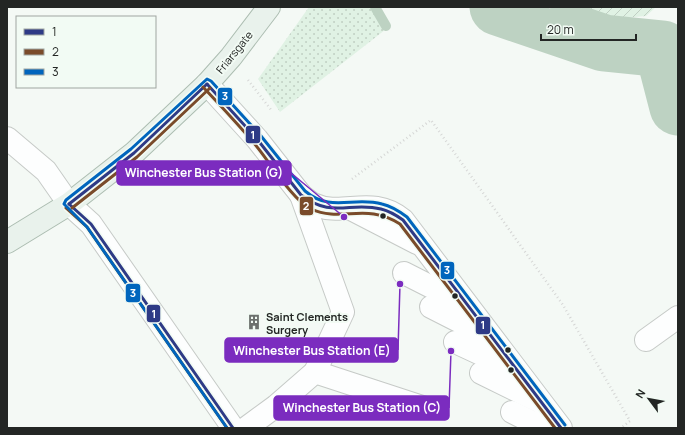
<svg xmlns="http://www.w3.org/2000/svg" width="685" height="435" font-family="Manrope,sans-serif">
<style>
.grass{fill:url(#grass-dots)}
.garden{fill:url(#garden-furrows)}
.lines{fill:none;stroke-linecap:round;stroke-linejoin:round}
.stream{stroke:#bdd2c2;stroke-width:10}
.river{stroke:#bdd2c2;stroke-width:57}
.minor-casing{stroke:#c6cac7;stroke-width:24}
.major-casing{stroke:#acbdb1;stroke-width:24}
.path{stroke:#d5d6d5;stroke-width:2.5;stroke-dasharray:1 3;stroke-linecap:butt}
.minor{stroke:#fdfefe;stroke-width:22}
.major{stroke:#e9f2ec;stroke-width:22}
.bus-1-casing{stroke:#f2fbf4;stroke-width:6}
.bus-2-casing{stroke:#f2fbf4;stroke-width:6}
.bus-3-casing{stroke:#f2fbf4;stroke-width:6}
.bus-1{stroke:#2e3a86;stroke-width:3}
.bus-2{stroke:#7a4b2a;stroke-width:3}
.bus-3{stroke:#0065bd;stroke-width:3}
.bus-dot{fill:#232624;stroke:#f2fbf4;stroke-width:1.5}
.labels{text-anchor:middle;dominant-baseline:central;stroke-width:4;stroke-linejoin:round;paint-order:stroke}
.street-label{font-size:11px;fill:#232624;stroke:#f2fbf4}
.poi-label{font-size:11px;font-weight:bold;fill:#232624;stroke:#f2fbf4;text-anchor:start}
.leader{fill:none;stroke:#7b2cbf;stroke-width:1.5}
.callout-dot{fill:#7b2cbf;stroke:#f2fbf4;stroke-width:1.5}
.callout{fill:#7b2cbf;stroke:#7b2cbf;stroke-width:1.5}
.callout-label{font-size:12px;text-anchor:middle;font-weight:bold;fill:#fff}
.line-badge{stroke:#f2fbf4;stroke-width:1.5}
.badge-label{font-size:11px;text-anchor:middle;font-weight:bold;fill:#fff}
</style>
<defs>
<pattern id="grass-dots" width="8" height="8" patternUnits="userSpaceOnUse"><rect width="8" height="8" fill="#e0f2e4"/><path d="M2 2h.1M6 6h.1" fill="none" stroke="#c0cfc3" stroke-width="1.8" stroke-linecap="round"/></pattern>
<pattern id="garden-furrows" width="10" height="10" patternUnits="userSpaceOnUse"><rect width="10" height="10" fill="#e0f2e4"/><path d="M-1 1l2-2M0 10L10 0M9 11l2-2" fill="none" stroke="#c0cfc3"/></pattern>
</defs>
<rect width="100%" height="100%" fill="#f4f9f5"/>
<path class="grass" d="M309,7h67l14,19 -110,86 -22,-33z"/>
<path class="garden" d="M656,7l-10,9 -46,4 -39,-12z"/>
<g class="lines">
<path class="stream" d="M375,7l11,19"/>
<path class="river" d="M498,7l106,36 59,6 15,58"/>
<defs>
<g id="minor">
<path d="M207,84l50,55 44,56c4,3 8,7 12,9 29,14 59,-10 90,16l158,208"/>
<path d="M7,138l39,33 23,33 22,20 142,204"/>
<path d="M353,210l64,33"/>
<path d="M404,273l61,31"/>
<path d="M431,307l59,30"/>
<path d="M646,340l32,-23"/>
<path d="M455,342l60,28"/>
<path d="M315,372l110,36"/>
<path d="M481,373l57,28"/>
<path d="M512,412l32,16"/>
<path d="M246,428l30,-22 39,-34 28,-60 -42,-117"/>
</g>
<path id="major" d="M7,242l62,-38 65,-51 73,-69 24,-27 38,-50"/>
</defs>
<use href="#minor" class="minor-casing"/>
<use href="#major" class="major-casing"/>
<g class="path">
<path d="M549,8l1,-1"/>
<path d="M248,80l24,31"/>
<path d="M352,179l79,-59 132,185 67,116 -9,7"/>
</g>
<use href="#minor" class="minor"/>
<use href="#major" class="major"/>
<defs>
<g id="bus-1">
<path d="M207,84l50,55 44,56c31,24 49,6 80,14 8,2 15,6 22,11l158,208"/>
<path d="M69,204l22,20 142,204"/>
<path d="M69,204l65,-51 73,-69"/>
</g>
<g id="bus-2">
<path d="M203,87c17,18 34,36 50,55 15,17 39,58 58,67 31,14 55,-7 89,15l155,204"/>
<path d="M66,208l21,19 140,201"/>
<path d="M72,208l65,-51 73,-69"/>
</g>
<path id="bus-3" d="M227,428l-140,-201 -23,-23 2,-4 65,-51 76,-70 4,2 50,55 44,55c26,22 48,5 77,13 9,2 17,7 25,13l158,208"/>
</defs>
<use href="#bus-1" class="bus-1-casing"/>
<use href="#bus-2" class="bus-2-casing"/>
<use href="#bus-3" class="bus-3-casing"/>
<use href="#bus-1" class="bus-1"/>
<use href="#bus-2" class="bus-2"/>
<use href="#bus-3" class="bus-3"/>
</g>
<defs>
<symbol id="building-bare" viewBox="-9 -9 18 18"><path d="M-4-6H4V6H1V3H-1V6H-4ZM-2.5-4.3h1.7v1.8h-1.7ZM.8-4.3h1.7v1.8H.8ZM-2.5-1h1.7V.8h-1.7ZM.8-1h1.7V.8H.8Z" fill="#6c706d" stroke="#f2fbf4" stroke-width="2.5" paint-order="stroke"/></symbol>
</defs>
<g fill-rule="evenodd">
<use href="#building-bare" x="243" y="311" width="22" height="22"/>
</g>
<g class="bus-dot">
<circle cx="383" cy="216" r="3.5"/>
<circle cx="455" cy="296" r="3.5"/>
<circle cx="508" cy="350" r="3.5"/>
<circle cx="511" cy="370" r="3.5"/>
</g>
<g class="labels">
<g class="street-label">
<text transform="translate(234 52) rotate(-51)">Friarsgate</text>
</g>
<g class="poi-label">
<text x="266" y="316">Saint Clements<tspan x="266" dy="13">Surgery</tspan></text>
</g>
</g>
<path class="leader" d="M344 217L291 173M400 284L398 350M451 351L449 408"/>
<g class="callout-dot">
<circle cx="344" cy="217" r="4"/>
<circle cx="400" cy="284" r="4"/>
<circle cx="451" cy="351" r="4"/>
</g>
<g class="callout">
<rect x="117" y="161" width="174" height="24" rx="4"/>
<rect x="225" y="338" width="173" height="24" rx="4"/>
<rect x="274" y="396" width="175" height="24" rx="4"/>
</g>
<g class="callout-label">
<text x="204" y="177">Winchester Bus Station (G)</text>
<text x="312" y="355">Winchester Bus Station (E)</text>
<text x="362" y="412">Winchester Bus Station (C)</text>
</g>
<g class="line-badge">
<rect x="217" y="87" width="16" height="19" rx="4" fill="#0065bd"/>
<rect x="245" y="125" width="16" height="19" rx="4" fill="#2e3a86"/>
<rect x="299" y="196" width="15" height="20" rx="4" fill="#7a4b2a"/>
<rect x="440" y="261" width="15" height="19" rx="4" fill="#0065bd"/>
<rect x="125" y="283" width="16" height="20" rx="4" fill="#0065bd"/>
<rect x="146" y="304" width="15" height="19" rx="4" fill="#2e3a86"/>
<rect x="475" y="316" width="16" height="19" rx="4" fill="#2e3a86"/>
</g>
<g class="badge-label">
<text x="225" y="100">3</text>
<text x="253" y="139">1</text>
<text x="306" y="210">2</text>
<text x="447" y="274">3</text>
<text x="133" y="297">3</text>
<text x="154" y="318">1</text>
<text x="483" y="329">1</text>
</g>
<rect width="685" height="435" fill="none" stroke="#232624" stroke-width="16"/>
<rect x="16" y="16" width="140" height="72" fill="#f2fbf4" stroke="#9fa6a1"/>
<rect x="24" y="29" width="20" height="6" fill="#2e3a86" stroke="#9fa6a1"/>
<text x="52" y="36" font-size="12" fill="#232624">1</text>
<rect x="24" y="49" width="20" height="6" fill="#7a4b2a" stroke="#9fa6a1"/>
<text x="52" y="56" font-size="12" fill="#232624">2</text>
<rect x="24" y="69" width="20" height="6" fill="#0065bd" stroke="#9fa6a1"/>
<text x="52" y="76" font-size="12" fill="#232624">3</text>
<g transform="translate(649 399) rotate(302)" stroke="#f2fbf4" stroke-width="3" paint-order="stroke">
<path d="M0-3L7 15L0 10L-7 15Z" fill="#232624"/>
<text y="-6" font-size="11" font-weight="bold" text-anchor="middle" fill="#232624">N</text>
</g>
<path d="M541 34v6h95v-6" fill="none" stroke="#232624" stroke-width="2"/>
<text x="547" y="34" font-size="12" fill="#232624" stroke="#f2fbf4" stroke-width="3" paint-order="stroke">20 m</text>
</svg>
